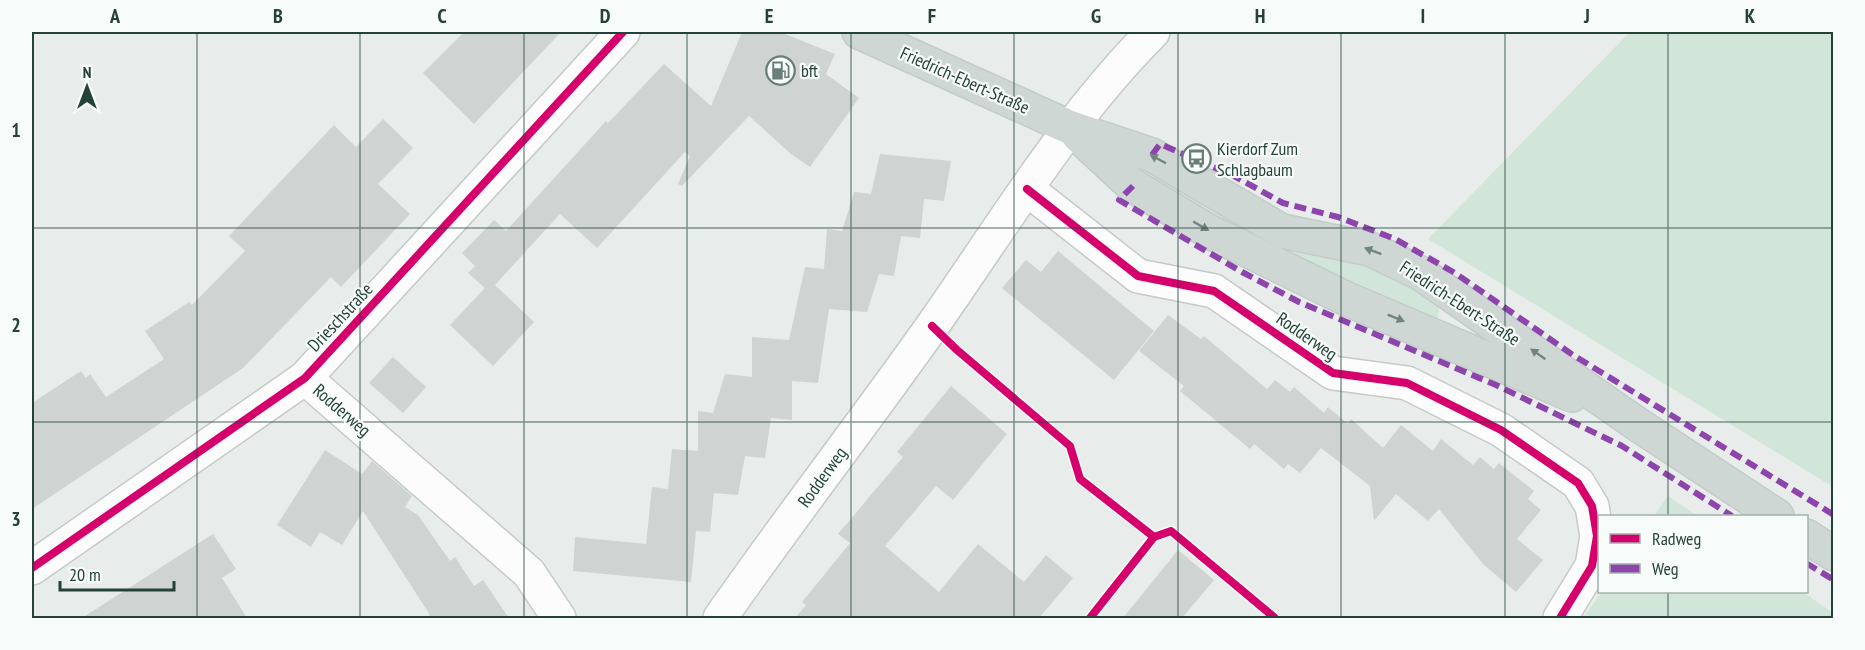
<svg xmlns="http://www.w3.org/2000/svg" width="1865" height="650" font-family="'PT Sans Narrow',sans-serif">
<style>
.green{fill:#d1e6d8}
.building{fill:#cfd4d2}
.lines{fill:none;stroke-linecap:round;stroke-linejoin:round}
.minor-casing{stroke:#c5cac8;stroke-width:36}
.major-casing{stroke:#c3ccc9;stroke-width:36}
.minor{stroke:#fcfcfc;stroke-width:33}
.major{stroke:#cfd7d5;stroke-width:33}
.quiet{stroke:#8e44ad;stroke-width:6;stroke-dasharray:12 6;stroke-linecap:butt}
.cycleway-casing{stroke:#f7fbf9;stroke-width:11}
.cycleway{stroke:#d6006c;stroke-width:8}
.oneway{fill:#718580}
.grid{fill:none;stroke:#24423a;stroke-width:1.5;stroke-opacity:0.55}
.labels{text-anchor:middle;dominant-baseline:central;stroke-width:4.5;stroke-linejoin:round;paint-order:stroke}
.poi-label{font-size:18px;fill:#24423a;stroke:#f7fbf9;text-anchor:start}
.street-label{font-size:18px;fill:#24423a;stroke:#f7fbf9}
.neatline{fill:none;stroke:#24423a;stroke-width:2}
.grid-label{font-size:20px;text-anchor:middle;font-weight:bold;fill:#24423a}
</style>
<rect width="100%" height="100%" fill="#e8edeb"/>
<g class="green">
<path d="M1630,32h203v455l-405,-248z"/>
<path d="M1157,171l192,87 59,24 31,23 -1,16 -153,-62 -135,-78z"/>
<path d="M1668,496l29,20h-43z"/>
<path d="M1602,592h201l30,21v5h-250z"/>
</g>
<g class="building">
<path d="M464,32h97l-87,92 -51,-51z"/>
<path d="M742,32h38l55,22 -9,20 33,24 -49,69 -19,-13 -42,-38 -67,70 -4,-2 12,-28 -5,-4 -88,96 -37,-34 -65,71 39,37 -41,44 -43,-41 35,-37 -17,-15 7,-7 -13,-13 32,-33 12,11 100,-110 2,2 56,-59 47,42z"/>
<path d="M383,119l30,29 -35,36 32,30 -69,73 -10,-10 -88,91 -211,141v-106l49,-32 5,7 4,-4 16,23 58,-38 -19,-28 44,-29 3,3 53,-54 -16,-15 105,-111 22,22z"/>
<path d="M880,154l71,7 -7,40 -20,-2 -4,39 -19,-2 -7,40 -15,-2 -12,38 -38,-3 -11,74 -26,-2v39l-21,-2 -6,40 -20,-2 -7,39 -24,-2 -4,39 -14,-1 -5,51 -118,-11 2,-34 71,7 6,-57 16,2 4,-40 26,2v-40l15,2 12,-39 27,3v-40l37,3 16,-73 19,2 3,-40 15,2 12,-39 17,2z"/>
<path d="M1058,251l96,80 -40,49 -112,-92 24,-28 15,12z"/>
<path d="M1168,315l33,24 3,-3 63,53 8,-9 15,12 4,-5 30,26 4,-6 20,17 3,-5 32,29 18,-23 32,26 8,-12 32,26 7,-8 14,12 5,-6 35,28 -6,8 13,11 -24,29 26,21 -27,32 -33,-28 -44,-55 -11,12 -32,-27 -22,27 -4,-35 -49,-38 -21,25 -12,-9 -4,5 -30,-25 -4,5 -70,-58 4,-5 -45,-35z"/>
<path d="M393,357l33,30 -23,26 -34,-30z"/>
<path d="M951,386l56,48 -54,66 -17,-14 -51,60 54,46 39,-48 46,38 22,-27 27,23 -34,40h-244l11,-13 -4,-3 48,-59 -12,-9 65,-77 -6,-5z"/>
<path d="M325,450l37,24 10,-13 40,35 -7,11 13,8 32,46 5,-4 19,29 9,-6 26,38h-84l5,-3 -67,-104 -21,34 -22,-13 -9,15 -34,-22z"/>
<path d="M213,534l23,35 -14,9 25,40h-165z"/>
<path d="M1178,550l36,30 -32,38h-59z"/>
</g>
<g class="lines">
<defs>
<g id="minor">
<path d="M1027,189l111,87 76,15 119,82 74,10 94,47 77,53 14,23 5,30 -5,30 -32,52"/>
<path d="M305,378l224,195 30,45"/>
<path d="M32,568l273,-190 318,-346"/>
<path d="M720,618c69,-99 143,-194 213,-293 70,-100 134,-207 220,-293"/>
</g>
<g id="major">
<path d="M859,32l212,96 81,27 130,76 88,18 50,24 217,151 140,92"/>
<path d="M1079,136l54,50 75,45 139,68 225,96"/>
<path d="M1806,536l28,18"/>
</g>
</defs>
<use href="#minor" class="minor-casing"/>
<use href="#major" class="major-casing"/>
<use href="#minor" class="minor"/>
<use href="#major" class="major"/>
<g class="quiet">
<path d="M1152,155l8,-11 74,32 49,27 55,14 57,22 60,34 118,82 261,160"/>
<path d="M1133,186l-14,14 123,72 57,30 197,83 126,61 110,70"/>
<path d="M1806,563l28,17"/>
</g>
<defs>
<g id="cycleway">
<path d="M1027,189l111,87 76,15 119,82 74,10 94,47 77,53 14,23 5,30 -5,30 -32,52"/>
<path d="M932,326l25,24 113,96 10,33 74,58"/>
<path d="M32,568l273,-190 318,-346"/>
<path d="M1090,618l64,-81 17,-6 104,87"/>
</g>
</defs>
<use href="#cycleway" class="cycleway-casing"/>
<use href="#cycleway" class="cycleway"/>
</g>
<defs><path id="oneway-solid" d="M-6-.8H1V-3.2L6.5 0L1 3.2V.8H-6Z" transform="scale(1.5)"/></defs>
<g class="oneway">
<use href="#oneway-solid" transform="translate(1158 159) rotate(-152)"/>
<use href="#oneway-solid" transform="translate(1201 226) rotate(30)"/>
<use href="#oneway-solid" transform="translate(1373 251) rotate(-159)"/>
<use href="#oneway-solid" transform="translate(1396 318) rotate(22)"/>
<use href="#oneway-solid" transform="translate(1538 354) rotate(-145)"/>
</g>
<path class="grid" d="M197,32v586M360,32v586M524,32v586M687,32v586M851,32v586M1014,32v586M1178,32v586M1341,32v586M1505,32v586M1668,32v484M32,228h1802M32,422h1802M1668,592v26"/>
<defs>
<symbol id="fuel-ring" viewBox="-11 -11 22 22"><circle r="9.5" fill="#f7fbf9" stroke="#697e78" stroke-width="1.5"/><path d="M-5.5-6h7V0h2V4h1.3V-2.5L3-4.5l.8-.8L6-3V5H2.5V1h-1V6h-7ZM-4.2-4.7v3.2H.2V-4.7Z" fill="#697e78"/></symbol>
<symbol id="bus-ring" viewBox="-11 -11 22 22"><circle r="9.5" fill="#f7fbf9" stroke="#697e78" stroke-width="1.5"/><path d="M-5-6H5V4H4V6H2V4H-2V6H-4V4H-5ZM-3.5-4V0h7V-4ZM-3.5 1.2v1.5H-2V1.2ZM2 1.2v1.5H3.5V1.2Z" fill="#697e78"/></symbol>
</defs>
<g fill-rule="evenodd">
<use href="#fuel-ring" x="764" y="54" width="33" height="33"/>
<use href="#bus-ring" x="1180" y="142" width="33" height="33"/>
</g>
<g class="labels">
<g class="poi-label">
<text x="801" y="70">bft</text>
<text x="1217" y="148">Kierdorf Zum<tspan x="1217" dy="21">Schlagbaum</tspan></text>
</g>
<g class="street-label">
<text transform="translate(965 80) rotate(24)">Friedrich-Ebert-Straße</text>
<text transform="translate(1460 303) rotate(33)">Friedrich-Ebert-Straße</text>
<text transform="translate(340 317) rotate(-47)">Drieschstraße</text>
<text transform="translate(1307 336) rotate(35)">Rodderweg</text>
<text transform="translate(342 410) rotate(41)">Rodderweg</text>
<text transform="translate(822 477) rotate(-54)">Rodderweg</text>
</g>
</g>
<rect width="1865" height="650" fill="none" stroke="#f7fbf9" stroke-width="66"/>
<rect x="1598" y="515" width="210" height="78" fill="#f7fbf9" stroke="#a3b1ad" stroke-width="1.5"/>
<rect x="1610" y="534" width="30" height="9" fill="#d6006c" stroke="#a3b1ad" stroke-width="1.5"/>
<text x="1652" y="545" font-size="18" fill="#24423a">Radweg</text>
<rect x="1610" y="564" width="30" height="9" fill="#8e44ad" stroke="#a3b1ad" stroke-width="1.5"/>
<text x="1652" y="575" font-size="18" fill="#24423a">Weg</text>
<g transform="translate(87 87)" stroke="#f7fbf9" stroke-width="4.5" paint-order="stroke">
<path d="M0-4.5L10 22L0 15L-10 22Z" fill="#24423a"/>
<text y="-9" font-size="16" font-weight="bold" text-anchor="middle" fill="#24423a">N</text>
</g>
<path d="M60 581v9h114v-9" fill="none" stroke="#24423a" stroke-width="3"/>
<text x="69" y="581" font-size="18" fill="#24423a" stroke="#f7fbf9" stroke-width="4.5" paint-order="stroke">20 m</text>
<rect x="33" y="33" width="1799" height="584" class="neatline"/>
<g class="grid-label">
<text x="115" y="23">A</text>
<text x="278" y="23">B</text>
<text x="442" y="23">C</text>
<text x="605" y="23">D</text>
<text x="769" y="23">E</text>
<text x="932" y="23">F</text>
<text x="1096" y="23">G</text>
<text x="1260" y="23">H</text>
<text x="1423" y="23">I</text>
<text x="1587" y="23">J</text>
<text x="1750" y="23">K</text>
<text x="16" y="137">1</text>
<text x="16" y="332">2</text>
<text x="16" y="526">3</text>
</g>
</svg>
